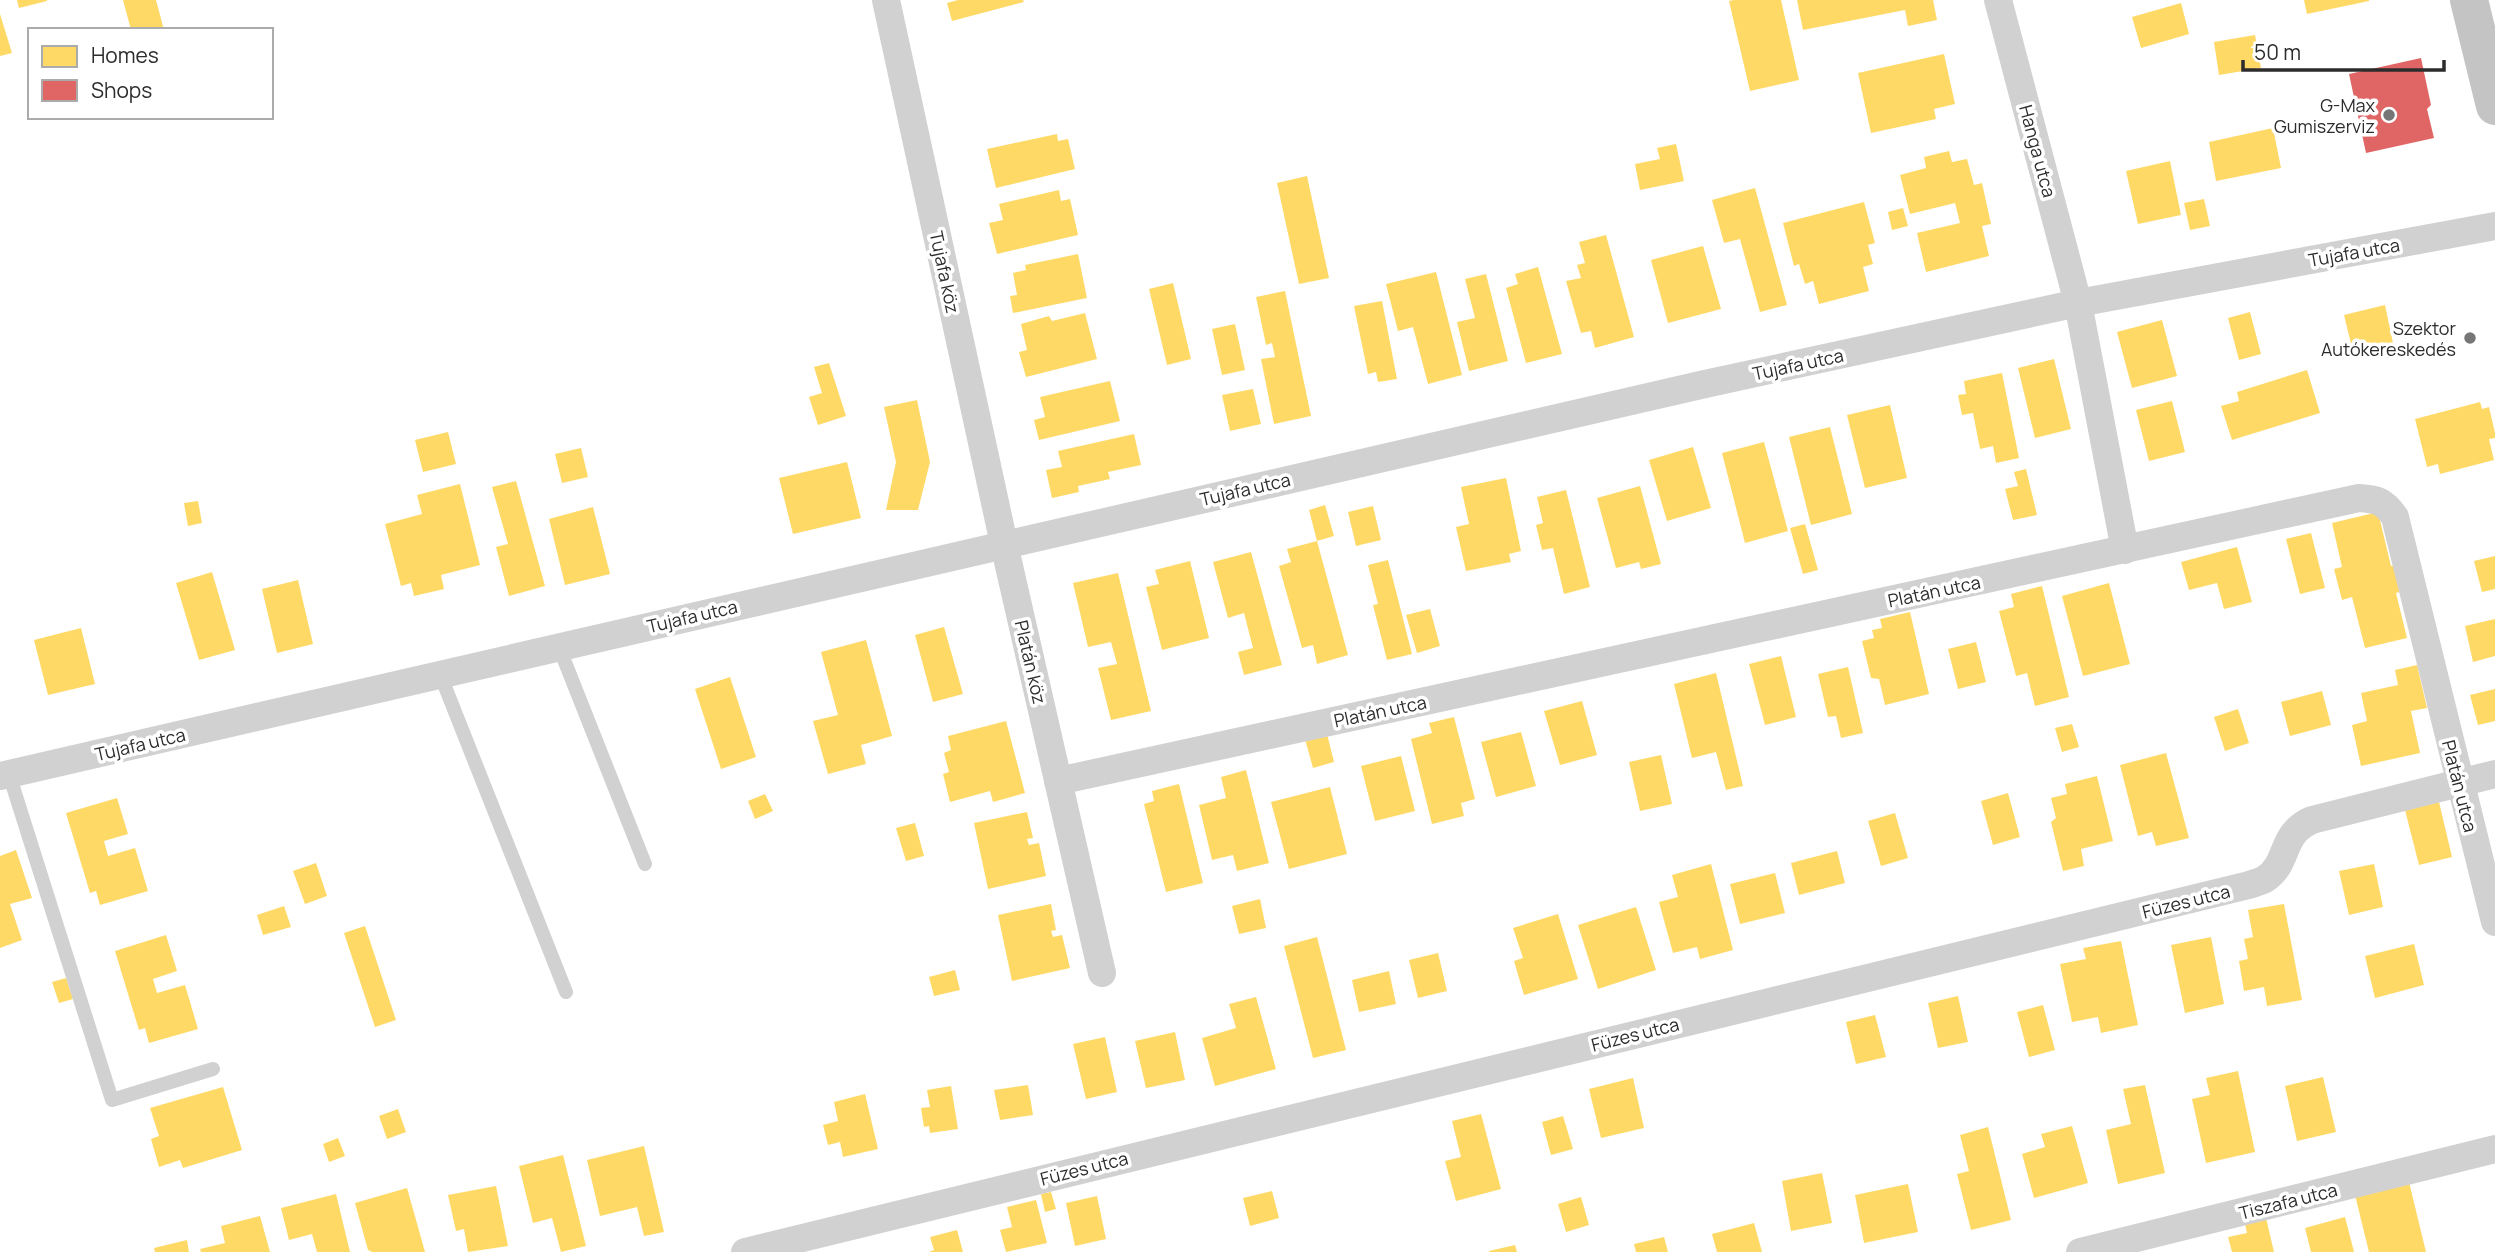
<svg xmlns="http://www.w3.org/2000/svg" width="2495" height="1252" font-family="Manrope,sans-serif">
<style>
.homes{fill:#ffd966}
.shops{fill:#e06666}
.lines{fill:none;stroke-linecap:round;stroke-linejoin:round}
.lane{stroke:#d1d1d1;stroke-width:14}
.street{stroke:#d1d1d1;stroke-width:28}
.primary{stroke:#c4c4c4;stroke-width:38}
.poi-dot{fill:#767676;stroke:#fff;stroke-width:2.5}
.labels{text-anchor:middle;dominant-baseline:central;stroke-width:7;stroke-linejoin:round;paint-order:stroke}
.poi-label{font-size:18px;fill:#2c2c2c;stroke:#fff;text-anchor:end}
.street-label{font-size:18px;fill:#2c2c2c;stroke:#fff}
</style>
<rect width="100%" height="100%" fill="#fff"/>
<g class="homes">
<path d="M17,0h30v1l-28,7z"/>
<path d="M123,0h33l8,30h-33z"/>
<path d="M958,0h65l1,2 -72,19 -5,-18z"/>
<path d="M1734,0h47l18,80 -49,11 -21,-90z"/>
<path d="M1797,0h136l4,20 -29,6 -3,-16 -102,20z"/>
<path d="M2304,0h65v1l-62,13z"/>
<path d="M2181,3l8,31 -48,14 -9,-31z"/>
<path d="M0,14l12,39 -12,3z"/>
<path d="M2255,35l6,33 -42,7 -5,-33z"/>
<path d="M1944,54l11,50 -21,5 2,10 -65,14 -13,-60z"/>
<path d="M2273,128l8,40 -65,13 -7,-39z"/>
<path d="M1057,134l1,7 10,-2 7,30 -79,19 -9,-39z"/>
<path d="M1676,144l8,37 -44,9 -5,-26 25,-5 -3,-11z"/>
<path d="M1949,151l3,11 15,-3 7,26 8,-2 9,41 -9,2 7,30 -63,16 -9,-39 43,-10 -5,-20 -45,11 -10,-39 26,-7 -2,-11z"/>
<path d="M2170,161l11,54 -43,9 -12,-53z"/>
<path d="M1307,176l22,102 -30,6 -22,-101z"/>
<path d="M1755,188l32,117 -27,7 -20,-73 -16,4 -12,-43z"/>
<path d="M1059,190l2,11 9,-2 8,36 -81,19 -8,-31 14,-3 -4,-16z"/>
<path d="M2204,199l6,27 -20,4 -6,-27z"/>
<path d="M1864,202l11,41 -7,2 5,19 -10,3 6,24 -50,13 -6,-23 -8,3 -6,-20 -5,2 -11,-43z"/>
<path d="M1903,208l5,18 -16,4 -4,-18z"/>
<path d="M1606,235l28,102 -39,11 -4,-17 -10,2 -15,-52 15,-3 -4,-13 8,-2 -6,-21z"/>
<path d="M1703,246l18,63 -53,14 -17,-63z"/>
<path d="M1078,254l9,44 -74,15 -3,-17 7,-1 -4,-22 13,-3 -1,-5z"/>
<path d="M1538,267l24,87 -36,9 -20,-75 12,-4 -3,-10z"/>
<path d="M1436,272l26,103 -34,9 -15,-57 -15,4 -12,-47z"/>
<path d="M1486,274l22,87 -39,10 -12,-49 18,-4 -10,-39z"/>
<path d="M1173,283l18,76 -24,6 -18,-76z"/>
<path d="M1285,291l26,125 -37,8 -13,-65 14,-2 -3,-14 -6,2 -10,-48z"/>
<path d="M1382,301l15,78 -19,3 -2,-10 -8,2 -14,-68z"/>
<path d="M2385,305l8,38 -40,9 -9,-37z"/>
<path d="M2250,312l11,42 -22,6 -11,-42z"/>
<path d="M1085,313l12,46 -71,18 -7,-25 8,-2 -6,-26 28,-8 3,5z"/>
<path d="M2162,320l15,56 -45,12 -15,-56z"/>
<path d="M1235,324l10,46 -23,5 -10,-46z"/>
<path d="M2054,359l17,70 -36,9 -17,-70z"/>
<path d="M829,363l17,53 -28,9 -9,-28 13,-4 -8,-26z"/>
<path d="M2307,370l13,43 -88,27 -11,-34 18,-5 -2,-9z"/>
<path d="M2002,373l17,85 -23,5 -3,-17 -13,3 -7,-36 -11,2 -4,-20 8,-1 -2,-13z"/>
<path d="M1110,381l10,40 -81,19 -5,-20 11,-3 -5,-20z"/>
<path d="M1253,389l8,35 -31,7 -8,-36z"/>
<path d="M917,400l13,62 -12,48h-32l10,-48 -12,-55z"/>
<path d="M2172,401l13,51 -36,9 -13,-51z"/>
<path d="M2480,402l2,7 7,-2 6,26v5l-6,1 5,21 -54,14 -2,-10 -11,3 -12,-48z"/>
<path d="M1890,405l17,73 -42,10 -18,-73z"/>
<path d="M1830,427l22,87 -41,11 -22,-88z"/>
<path d="M448,432l8,32 -33,8 -8,-32z"/>
<path d="M1134,434l7,31 -33,7 2,7 -32,7 1,6 -27,6 -6,-28 16,-3 -4,-16z"/>
<path d="M1764,442l24,89 -43,12 -23,-90z"/>
<path d="M1693,447l18,61 -44,13 -18,-61z"/>
<path d="M581,448l7,29 -26,6 -7,-29z"/>
<path d="M847,462l14,56 -68,16 -14,-56z"/>
<path d="M2026,469l11,46 -24,5 -8,-31 13,-3 -4,-14z"/>
<path d="M1506,478l15,73 -12,3 2,8 -45,9 -10,-44 13,-3 -8,-37z"/>
<path d="M516,481l29,105 -36,10 -13,-49 12,-3 -16,-57z"/>
<path d="M460,484l20,81 -39,10 3,14 -30,7 -3,-13 -10,3 -16,-62 37,-10 -5,-19z"/>
<path d="M1640,486l21,78 -20,5 -2,-7 -23,6 -19,-70z"/>
<path d="M1566,490l24,97 -26,7 -11,-46 -11,2 -6,-25 7,-2 -6,-26z"/>
<path d="M198,501l4,22 -14,3 -4,-23z"/>
<path d="M1325,505l9,31 -17,5 31,114 -31,9 -4,-19 -11,3 -23,-82 12,-4 -4,-13 30,-8 -8,-31z"/>
<path d="M1373,506l8,34 -25,6 -8,-34z"/>
<path d="M593,507l17,67 -45,11 -16,-66z"/>
<path d="M2378,512l13,54 9,-2 7,26 -11,3 11,45 -42,10 -13,-51 -10,3 -8,-31 8,-2 -10,-44z"/>
<path d="M1805,524l13,46 -15,4 -13,-46z"/>
<path d="M2311,533l14,55 -25,6 -14,-55z"/>
<path d="M2237,547l15,55 -28,7 -7,-26 -28,7 -8,-28z"/>
<path d="M1251,552l31,113 -38,10 -6,-23 15,-4 -9,-35 -16,5 -15,-56z"/>
<path d="M2495,556v33l-13,3 -8,-31z"/>
<path d="M1388,560l24,94 -25,6 -14,-55 5,-1 -10,-39z"/>
<path d="M1190,561l19,77 -47,12 -16,-63 13,-3 -4,-14z"/>
<path d="M212,572l23,78 -36,10 -23,-77z"/>
<path d="M1118,573l33,138 -40,9 -13,-52 19,-4 -6,-22 -23,5 -15,-64z"/>
<path d="M298,580l15,64 -36,9 -15,-64z"/>
<path d="M2109,583l21,81 -47,12 -21,-80z"/>
<path d="M2042,586l27,111 -34,9 -8,-33 -11,3 -17,-65 15,-4 -3,-13z"/>
<path d="M1430,609l10,37 -23,7 -11,-38z"/>
<path d="M1910,612l19,82 -44,11 -6,-26 -8,-1 -9,-37 12,-3 -2,-8 10,-2 -2,-9z"/>
<path d="M2495,619v37l-22,6 -8,-36z"/>
<path d="M944,627l19,67 -30,8 -18,-67z"/>
<path d="M81,628l14,56 -47,11 -14,-55z"/>
<path d="M866,640l26,96 -31,9 5,19 -38,10 -15,-53 25,-6 -17,-63z"/>
<path d="M1976,642l10,40 -28,7 -10,-40z"/>
<path d="M1781,656l15,61 -31,8 -16,-61z"/>
<path d="M2417,665l10,43 -16,3 9,42 -59,13 -9,-41 15,-4 -6,-28 37,-8 -3,-15z"/>
<path d="M1848,667l15,66 -22,5 -5,-22 -8,1 -10,-43z"/>
<path d="M1716,673l27,113 -17,4 -10,-38 -24,6 -18,-74z"/>
<path d="M730,677l26,80 -35,12 -26,-80z"/>
<path d="M2495,689v32l-17,4 -8,-30z"/>
<path d="M2322,691l9,34 -41,11 -9,-34z"/>
<path d="M1582,701l15,54 -37,10 -16,-54z"/>
<path d="M2238,709l11,34 -24,8 -11,-34z"/>
<path d="M1454,717l21,82 -14,4 3,13 -32,8 -21,-85 21,-6 -3,-10z"/>
<path d="M1006,721l19,72 -32,9 -3,-11 -40,11 -7,-28 6,-2 -5,-19 7,-3 -3,-14z"/>
<path d="M2072,724l7,23 -17,5 -7,-24z"/>
<path d="M1521,732l15,54 -40,11 -15,-55z"/>
<path d="M1327,734l7,28 -21,6 -8,-29z"/>
<path d="M2166,753l23,85 -33,8 -4,-14 -14,4 -18,-71z"/>
<path d="M1661,755l11,49 -32,7 -11,-49z"/>
<path d="M1401,756l14,55 -40,10 -14,-55z"/>
<path d="M1246,770l23,93 -32,8 -4,-16 -21,5 -13,-55 27,-7 -5,-21z"/>
<path d="M2097,776l16,65 -32,8 3,17 -21,5 -12,-49 5,-4 -5,-20 16,-4 -2,-10z"/>
<path d="M1179,784l24,99 -37,9 -22,-88 10,-3 -2,-10z"/>
<path d="M1330,787l17,67 -58,15 -18,-67z"/>
<path d="M2008,793l12,44 -27,8 -12,-44z"/>
<path d="M765,794l8,17 -18,8 -7,-18z"/>
<path d="M117,798l11,36 -24,7 4,15 27,-8 13,43 -48,14 -4,-14 -6,2 -24,-80z"/>
<path d="M2439,802l13,55 -33,8 -14,-55z"/>
<path d="M1027,812l6,26 -6,1 2,6 10,-2 7,33 -58,13 -14,-66z"/>
<path d="M1895,813l13,45 -27,8 -13,-45z"/>
<path d="M915,823l9,33 -18,5 -10,-33z"/>
<path d="M16,850l16,48 -22,6 12,36 -22,8v-92z"/>
<path d="M1837,851l8,32 -46,12 -8,-32z"/>
<path d="M316,863l11,33 -22,8 -12,-33z"/>
<path d="M1711,864l22,86 -33,9 -3,-12 -24,6 -14,-51 19,-5 -6,-22z"/>
<path d="M2374,864l9,43 -34,8 -10,-44z"/>
<path d="M1775,873l10,40 -45,11 -10,-40z"/>
<path d="M1260,899l6,29 -27,6 -7,-28z"/>
<path d="M1051,904l5,26 -5,1 2,6 9,-2 8,33 -58,13 -14,-66z"/>
<path d="M2284,904l18,96 -35,6 -3,-19 -20,4 -5,-30 9,-2 -4,-20 9,-2 -5,-27z"/>
<path d="M284,906l7,21 -28,8 -6,-20z"/>
<path d="M1636,907l20,63 -58,19 -20,-64z"/>
<path d="M1558,914l20,65 -54,16 -10,-34 9,-3 -10,-30z"/>
<path d="M365,926l31,94 -21,7 -31,-94z"/>
<path d="M166,935l11,36 -24,8 4,14 28,-8 13,44 -49,14 -4,-15 -6,2 -24,-79z"/>
<path d="M1317,937l29,113 -33,8 -29,-112z"/>
<path d="M2211,937l13,67 -39,9 -14,-68z"/>
<path d="M2121,941l17,84 -37,8 -3,-16 -26,5 -12,-58 26,-5 -3,-11z"/>
<path d="M2414,944l10,41 -49,13 -10,-42z"/>
<path d="M1438,953l9,38 -29,7 -9,-38z"/>
<path d="M955,970l5,20 -26,6 -5,-19z"/>
<path d="M1389,971l7,33 -37,8 -7,-32z"/>
<path d="M66,978l7,21 -14,4 -7,-21z"/>
<path d="M1958,996l10,46 -30,6 -10,-45z"/>
<path d="M1256,997l20,72 -61,17 -13,-48 34,-10 -7,-24z"/>
<path d="M2043,1005l12,45 -26,7 -12,-45z"/>
<path d="M1875,1015l11,42 -30,7 -10,-42z"/>
<path d="M1175,1032l10,48 -39,8 -11,-47z"/>
<path d="M1105,1037l12,55 -31,7 -13,-55z"/>
<path d="M2238,1071l17,81 -49,11 -14,-64 18,-4 -4,-17z"/>
<path d="M2323,1077l13,55 -39,9 -12,-55z"/>
<path d="M1633,1078l11,50 -43,10 -12,-49z"/>
<path d="M1028,1085l5,30 -33,5 -6,-30z"/>
<path d="M2145,1085l20,88 -47,11 -12,-54 25,-6 -8,-35z"/>
<path d="M951,1086l7,43 -28,4 -1,-7 -5,1 -3,-19 9,-1 -3,-17z"/>
<path d="M223,1087l19,63 -59,18 -3,-8 -21,7 -8,-28 8,-3 -9,-28z"/>
<path d="M865,1094l13,55 -35,8 -3,-15 -12,3 -5,-20 15,-4 -4,-19z"/>
<path d="M398,1109l8,23 -19,7 -8,-23z"/>
<path d="M1481,1114l20,75 -45,12 -11,-40 16,-4 -9,-36z"/>
<path d="M1563,1116l10,33 -22,6 -9,-33z"/>
<path d="M2072,1126l16,57 -54,15 -12,-44 23,-7 -4,-13z"/>
<path d="M1988,1127l23,93 -40,10 -14,-56 12,-3 -9,-36z"/>
<path d="M338,1138l7,18 -16,6 -6,-18z"/>
<path d="M644,1146l20,86 -20,4 -7,-29 -37,9 -13,-56z"/>
<path d="M563,1155l23,91 -25,6 -9,-34 -19,5 -14,-57z"/>
<path d="M1822,1173l10,50 -41,8 -9,-50z"/>
<path d="M2409,1182l17,70h-57l-14,-57z"/>
<path d="M1908,1184l10,48 -54,11 -9,-48z"/>
<path d="M496,1186l12,60 -40,6 -4,-23 -8,2 -8,-36z"/>
<path d="M407,1188l18,64h-53l-4,-2 -13,-47z"/>
<path d="M1272,1191l7,27 -29,8 -7,-28z"/>
<path d="M1051,1192l5,17 -11,3 -4,-18z"/>
<path d="M336,1194l14,58h-33l-5,-18 -23,6 -8,-32z"/>
<path d="M1097,1196l9,43 -31,7 -9,-43z"/>
<path d="M1581,1197l8,28 -23,7 -8,-28z"/>
<path d="M1036,1200l11,43 -41,9 -6,-22 12,-3 -5,-20z"/>
<path d="M2265,1214l9,38h-42l-4,-15 19,-4 -3,-14z"/>
<path d="M260,1216l10,36h-69l-1,-3 25,-6 -4,-17z"/>
<path d="M2345,1217l9,35h-43l-6,-24z"/>
<path d="M1754,1223l8,29h-45l-5,-18z"/>
<path d="M957,1230l6,22h-34l5,-2 -4,-13z"/>
<path d="M1664,1237l4,15h-32l-2,-8z"/>
<path d="M187,1240l2,12h-34l-1,-4z"/>
<path d="M1515,1245l2,7h-28v-1z"/>
</g>
<path class="shops" d="M2421,58l10,47 -4,4 7,29 -68,15 -17,-79z"/>
<g class="lines">
<g class="lane">
<path d="M559,647l86,217"/>
<path d="M440,674l126,318"/>
<path d="M9,774l103,326 101,-31"/>
</g>
<g class="street">
<path d="M886,0l118,544 98,429"/>
<path d="M1998,0l80,303 47,247"/>
<path d="M0,776l1705,-392 373,-81 417,-77"/>
<path d="M1058,781l1301,-283c18,1 25,3 36,19l100,405"/>
<path d="M745,1252l1504,-367c5,-2 11,-3 16,-6 25,-16 14,-45 47,-59l183,-46"/>
<path d="M2080,1252l415,-103"/>
</g>
<path class="primary" d="M2469,0l26,106"/>
</g>
<g class="poi-dot">
<circle cx="2389" cy="115" r="7"/>
<circle cx="2470" cy="338" r="7"/>
</g>
<g class="labels">
<g class="poi-label">
<text x="2375" y="105">G-Max<tspan x="2375" dy="21">Gumiszerviz</tspan></text>
<text x="2456" y="328">Szektor<tspan x="2456" dy="21">Autókereskedés</tspan></text>
</g>
<g class="street-label">
<text transform="translate(2038 151) rotate(75)">Hanga utca</text>
<text transform="translate(2354 252) rotate(-10)">Tujafa utca</text>
<text transform="translate(945 272) rotate(78)">Tujafa köz</text>
<text transform="translate(1798 364) rotate(-12)">Tujafa utca</text>
<text transform="translate(1245 489) rotate(-13)">Tujafa utca</text>
<text transform="translate(1934 591) rotate(-12)">Platán utca</text>
<text transform="translate(692 616) rotate(-13)">Tujafa utca</text>
<text transform="translate(1031 662) rotate(77)">Platán köz</text>
<text transform="translate(1380 711) rotate(-12)">Platán utca</text>
<text transform="translate(140 744) rotate(-13)">Tujafa utca</text>
<text transform="translate(2460 786) rotate(76)">Platán utca</text>
<text transform="translate(2186 901) rotate(-14)">Füzes utca</text>
<text transform="translate(1635 1034) rotate(-14)">Füzes utca</text>
<text transform="translate(1084 1168) rotate(-14)">Füzes utca</text>
<text transform="translate(2288 1201) rotate(-14)">Tiszafa utca</text>
</g>
</g>
<rect x="28" y="28" width="245" height="91" fill="#ffffff" stroke="#ababab" stroke-width="2"/>
<rect x="42" y="46" width="35" height="21" fill="#ffd966" stroke="#ababab" stroke-width="2"/>
<text x="91" y="63" font-size="21" fill="#2c2c2c">Homes</text>
<rect x="42" y="80" width="35" height="21" fill="#e06666" stroke="#ababab" stroke-width="2"/>
<text x="91" y="98" font-size="21" fill="#2c2c2c">Shops</text>
<path d="M2243 60v10h201v-10" fill="none" stroke="#2c2c2c" stroke-width="3.5"/>
<text x="2254" y="60" font-size="21" fill="#2c2c2c" stroke="#ffffff" stroke-width="5" paint-order="stroke">50 m</text>
</svg>
